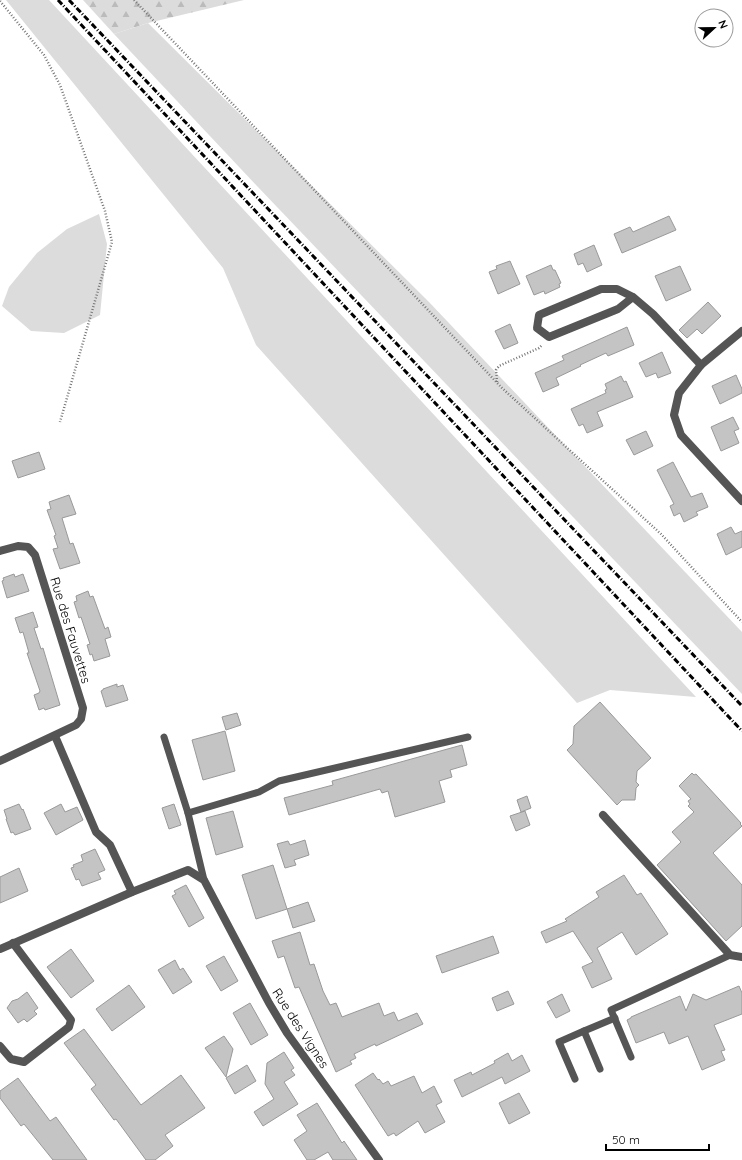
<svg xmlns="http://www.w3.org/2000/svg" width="742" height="1160" font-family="Quicksand,sans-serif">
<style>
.green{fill:#dcdcdc}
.forest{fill:url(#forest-firs)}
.building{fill:#c4c4c4;stroke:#999}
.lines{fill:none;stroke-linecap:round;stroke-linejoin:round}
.path{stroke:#777;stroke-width:2.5;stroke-dasharray:1 2;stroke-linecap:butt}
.service{stroke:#555;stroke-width:7}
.minor{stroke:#555;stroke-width:8}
.rail{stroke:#000;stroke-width:3;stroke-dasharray:6 2 1 2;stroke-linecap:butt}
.labels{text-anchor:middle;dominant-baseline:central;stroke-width:3;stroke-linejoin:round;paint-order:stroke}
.street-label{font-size:13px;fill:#000;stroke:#fff}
</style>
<defs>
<pattern id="forest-firs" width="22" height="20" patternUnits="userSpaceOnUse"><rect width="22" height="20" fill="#dcdcdc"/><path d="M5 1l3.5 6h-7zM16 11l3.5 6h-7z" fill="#bbb"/></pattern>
</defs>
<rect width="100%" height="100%" fill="#fff"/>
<g class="green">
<path d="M6,0h43l647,697 -86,-7 -33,13 -321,-358 -33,-77z"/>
<path d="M148,23l281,279 313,330v62l-485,-508 -143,-152z"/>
<path d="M99,214l8,30 -7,71 -36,18 -33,-2 -29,-25 7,-19 28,-34 30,-24z"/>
</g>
<path class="forest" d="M83,0h161l-96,23 -34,11z"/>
<g class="building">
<path d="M669,216l7,14 -54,23 -8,-19 16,-7 3,5z"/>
<path d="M594,245l8,20 -15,7 -4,-9 -5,2 -4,-11z"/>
<path d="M510,261l10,23 -22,10 -9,-22 8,-3 -1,-3z"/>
<path d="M551,265l2,5h2l6,13 -2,1 1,3 -15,7 -1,-3 -10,4 -8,-19z"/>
<path d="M680,266l11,24 -25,11 -11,-25z"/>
<path d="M708,302l13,14 -19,18 -5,-5 -10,9 -8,-8z"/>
<path d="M510,324l8,19 -14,6 -9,-18z"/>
<path d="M627,327l7,18 -26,11 -2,-3 -26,12 1,1 -25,12 3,7 -16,7 -8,-19 29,-13 -2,-4z"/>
<path d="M662,352l9,21 -13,5 -2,-5 -10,4 -7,-14z"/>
<path d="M736,375l6,14v4l-22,11 -8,-18z"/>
<path d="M621,376l3,6 2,-1 7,16 -36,15 6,14 -16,7 -4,-9 -4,2 -8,-17 35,-16 -1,-3 2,-1 -2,-5z"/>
<path d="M733,417l6,12 -5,2 5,12 -18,8 -10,-24z"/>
<path d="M646,431l7,15 -19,9 -8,-15z"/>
<path d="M39,452l6,17 -27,9 -6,-17z"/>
<path d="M673,462l18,35 11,-4 6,14 -12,5 2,3 -14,7 -4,-9 -6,3 -4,-10 4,-2 -17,-34z"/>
<path d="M69,495l7,19 -14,4 8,26 3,-1 7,20 -20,6 -7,-20 5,-1 -4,-12 2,-1 -9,-25 4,-1 -2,-7z"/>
<path d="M731,527l4,7 7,-3v16l-16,8 -9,-21z"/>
<path d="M14,574l1,3 8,-3 6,17 -22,7 -5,-17 2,-1 -1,-2z"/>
<path d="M88,591l2,6 3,-1 12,33 3,-2 3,10 -6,2 5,17 -16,5 -2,-7 -2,1 -3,-10 3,-1 -9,-27 -2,1 -5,-16 3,-1 -1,-5z"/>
<path d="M33,612l5,15 -4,1 7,21 2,-1 17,57 -15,5 -1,-2 -5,2 -5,-15 5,-2 1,-2 -13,-38h2l-6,-21 -3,1 -5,-15z"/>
<path d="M117,684v3l6,-2 5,15 -22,7 -5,-16 2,-1v-1z"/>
<path d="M600,702l51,56 -14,13 -1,11 3,3 -3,3 -1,12h-13l-5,5 -50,-55 6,-6 1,-18z"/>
<path d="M237,713l4,12 -15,5 -4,-13z"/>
<path d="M225,731l10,40 -32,9 -11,-40z"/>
<path d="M462,745l5,20 -17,5 2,7 -13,4 6,21 -50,15 -7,-26 -6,2 -2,-4 -91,26 -5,-17 49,-13 -1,-4z"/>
<path d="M692,773l2,2 2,-1 45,49 -1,1 2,2 -29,27 29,32v41l-16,15 -69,-76 24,-23 -9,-10 22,-20 -6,-6 2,-2 -2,-3 3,-2 -12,-13z"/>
<path d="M527,796l4,12 -10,4 -4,-12z"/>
<path d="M19,804l3,6 1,-1 8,20 -16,6 -2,-3 -2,1 -5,-14h1l-3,-9z"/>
<path d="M61,804l4,8 12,-5 6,13 -27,15 -12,-22z"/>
<path d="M174,804l7,21 -12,4 -7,-21z"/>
<path d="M233,811l10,36 -27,8 -10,-37z"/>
<path d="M525,811l5,14 -14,6 -6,-15z"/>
<path d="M305,840l4,15 -15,5 2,5 -11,3 -8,-24 11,-3 2,4z"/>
<path d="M95,849l10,21 -7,3 3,6 -19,7 -3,-7 -3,1 -5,-12 3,-1 -1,-2 10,-4 -2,-6z"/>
<path d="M273,865l14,44 -31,10 -14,-44z"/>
<path d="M19,868l9,23 -28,12v-26z"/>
<path d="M624,875l13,20 4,-2 27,41 -32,21 -14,-23 -25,16 15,31 -20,9 -10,-21 11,-5 -20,-31 -27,12 -5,-11 26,-11 -2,-2 34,-22 -3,-5z"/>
<path d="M186,885l18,33 -15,9 -17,-31 4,-2 -2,-3z"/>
<path d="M308,902l7,19 -22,7 -6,-19z"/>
<path d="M300,932l10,33 4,-1 9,27 7,14 6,-2 6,14 37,-14 5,13 10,-4 4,9 19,-8 6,11 -47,22 -1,-2 -21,10 2,4 -6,3 2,3 -16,8 -37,-85 -4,1 -11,-32 -6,2 -6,-17z"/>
<path d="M493,936l6,17 -57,20 -6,-17z"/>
<path d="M71,949l23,32 -23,17 -24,-31z"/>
<path d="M224,956l14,25 -17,10 -15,-25z"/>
<path d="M175,960l5,10 3,-2 9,14 -19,12 -15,-24z"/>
<path d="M129,985l16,22 -33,24 -16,-22z"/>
<path d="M739,986l3,7v21l-28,11 11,25 -4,1 4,9 -23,10 -14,-34 -19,8 -5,-12 -28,11 -9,-23 4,-2v-1l49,-21 6,15 7,-17 13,6z"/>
<path d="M508,991l6,13 -17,7 -5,-13z"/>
<path d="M27,992l11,16 -4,3 3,3 -10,8 -3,-3 -6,4 -11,-15 5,-7 6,-2z"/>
<path d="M562,994l8,17 -14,7 -9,-16z"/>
<path d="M250,1003l18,32 -17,10 -18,-32z"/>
<path d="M84,1029l57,76 40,-30 24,33 -40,27 8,11 -18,14h-9l-30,-41 -2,1 -23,-31 5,-4 -32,-42z"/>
<path d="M224,1036l9,13 -7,28 -21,-29z"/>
<path d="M284,1052l10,16 -3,2 4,5 -11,7 14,22 -35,22 -9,-14 20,-13 -9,-15 2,-21z"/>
<path d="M508,1053l4,8 10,-6 8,16 -25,13 -3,-7 -40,20 -8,-17 17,-8 1,3 23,-12 -1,-2z"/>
<path d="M247,1065l9,16 -21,13 -9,-16z"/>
<path d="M373,1073l5,7 1,-1 4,5 5,-3 3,5 23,-10 8,17 12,-7 8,16 -6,3 9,17 -20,11 -7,-12 -22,15 -2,-3 -6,3 -33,-51z"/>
<path d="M18,1078l32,43 6,-4 31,43h-34l-29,-36 -3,2 -21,-28v-7z"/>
<path d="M519,1093l11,20 -21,11 -10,-21z"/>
<path d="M317,1103l25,40 2,-2 13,19h-24l-5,-8 -14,8h-7l-13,-20 13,-9 -10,-16z"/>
</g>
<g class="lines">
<g class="path">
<path d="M134,0l368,388 159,146 81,88"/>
<path d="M0,1l44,54 16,30 45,126 7,31 -52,180"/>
<path d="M497,382l-1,-12 3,-4 40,-18 3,-3"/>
</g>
<g class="service">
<path d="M164,737l24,76 16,67"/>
<path d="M188,813l71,-21 20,-11 189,-44"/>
<path d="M631,1057l-20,-47 119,-55"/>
<path d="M600,1069l-16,-38 31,-13"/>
<path d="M575,1079l-16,-37 25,-11"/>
</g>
<g class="minor">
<path d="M633,297l-15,12 -69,28 -12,-9 2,-13 62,-26h16l16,8 20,17 48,51"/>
<path d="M742,331l-41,34 -22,28 -5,22 7,20 61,66"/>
<path d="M0,551l18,-5 10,1 7,8 48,153 -2,11 -5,6 -76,36"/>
<path d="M55,736l41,96 14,13 22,47"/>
<path d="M603,815l127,140 12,2"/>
<path d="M0,949l132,-57 56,-22 16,10 65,123 18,30 92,127"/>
<path d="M0,1046l11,13 13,3 45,-35 2,-7 -58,-77"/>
</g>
<g class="rail">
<path d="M58,0l684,731"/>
<path d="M69,0l673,706"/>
</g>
</g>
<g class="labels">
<g class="street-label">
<text transform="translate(71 630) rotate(73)">Rue des Fauvettes</text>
<text transform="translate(301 1028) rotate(57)">Rue des Vignes</text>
</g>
</g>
<g transform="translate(714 28) rotate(68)"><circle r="19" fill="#ffffff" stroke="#999999"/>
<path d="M0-3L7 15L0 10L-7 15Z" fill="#000000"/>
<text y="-6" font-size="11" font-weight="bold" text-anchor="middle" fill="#000000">N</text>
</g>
<path d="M606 1144v6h103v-6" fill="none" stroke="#000000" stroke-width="2"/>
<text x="612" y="1144" font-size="12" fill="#000000" stroke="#ffffff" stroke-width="3" paint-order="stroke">50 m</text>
</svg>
